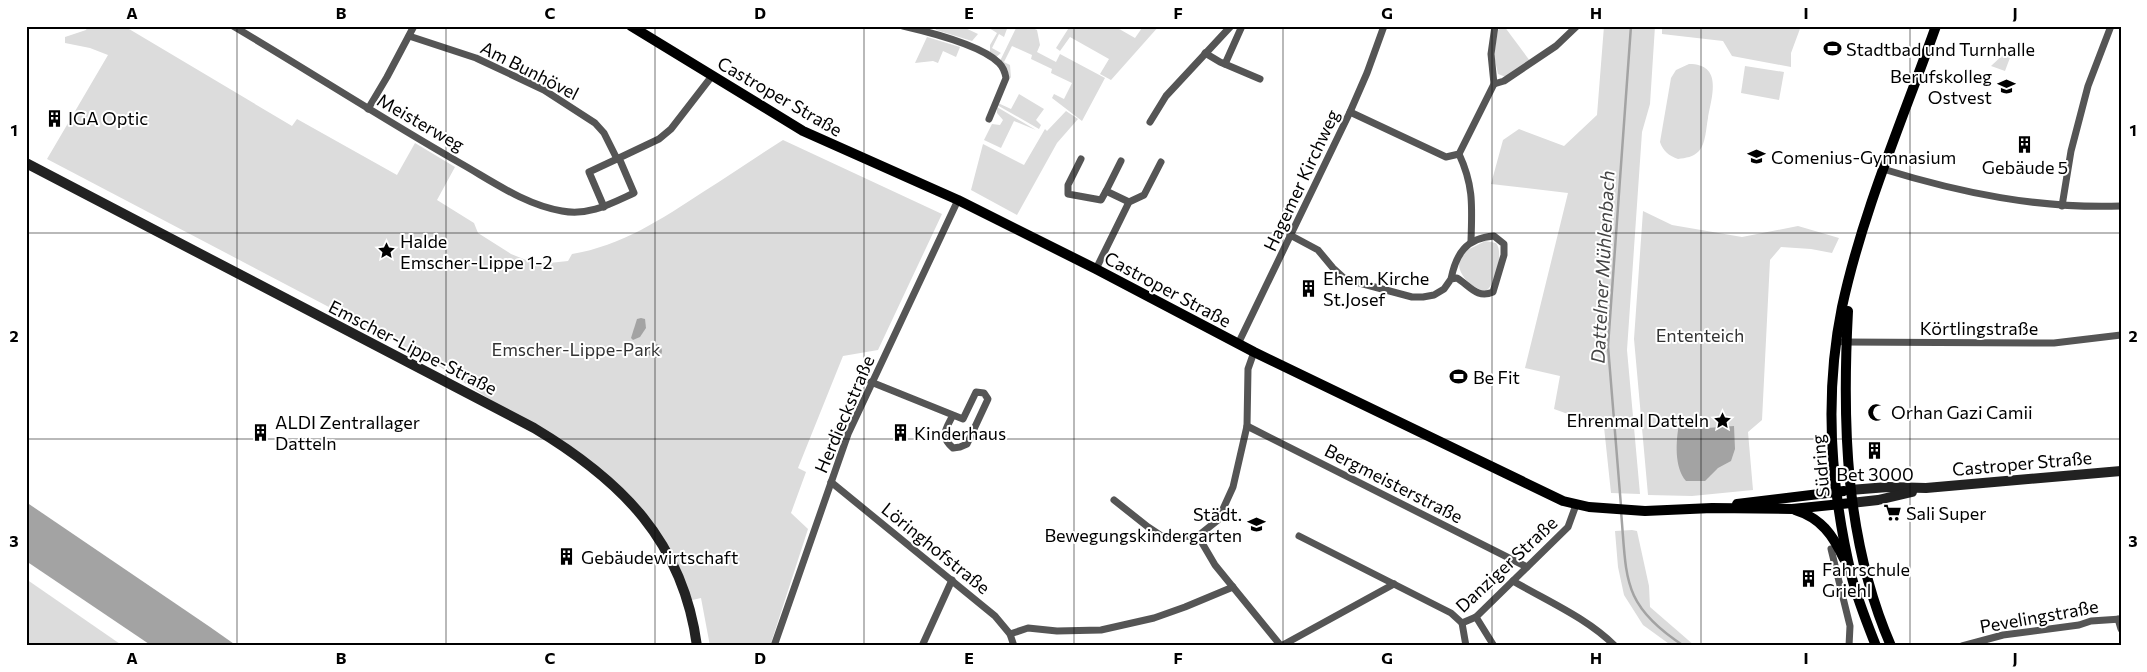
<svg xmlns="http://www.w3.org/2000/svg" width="2147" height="672" font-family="Commissioner,sans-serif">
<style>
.green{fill:#dcdcdc}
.water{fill:#a3a3a3}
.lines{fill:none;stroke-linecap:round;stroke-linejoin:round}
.stream{stroke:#a3a3a3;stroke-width:2.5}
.street{stroke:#555;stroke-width:7}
.secondary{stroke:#222;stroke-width:10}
.primary{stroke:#000;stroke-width:10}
.grid{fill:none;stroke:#000;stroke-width:1;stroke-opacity:0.55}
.labels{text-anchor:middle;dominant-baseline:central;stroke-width:4;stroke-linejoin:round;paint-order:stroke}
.poi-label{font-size:18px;fill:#000;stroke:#fff;text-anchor:start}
.street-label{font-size:18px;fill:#000;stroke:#fff}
.park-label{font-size:18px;fill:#333;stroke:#fff}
.water-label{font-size:19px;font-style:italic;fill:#444;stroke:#fff}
.neatline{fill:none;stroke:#000;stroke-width:2}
.grid-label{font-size:16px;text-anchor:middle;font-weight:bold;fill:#000}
</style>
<rect width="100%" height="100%" fill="#fff"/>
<g class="green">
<path d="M88,26h36l168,100 5,-7 100,56 18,-32 40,24 -18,33 37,23 4,10 33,21 15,6 23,3 19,-2 4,-7c49,-8 90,-35 131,-62 27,-17 53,-35 80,-52l159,74 -64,136 -35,6 -45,112 8,4 -15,41 17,16 -38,117h-60l-9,-48 -13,3 -8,-24 -47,-74 -99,-75 -106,-69 -381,-200 61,-104 -18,-7 -25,-5v-6l21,-7z"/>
<path d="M934,26h27l17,8 -6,7 -36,-11z"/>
<path d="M1008,26l-4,11 -5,-3 -7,14 9,5 -6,5 -5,-3v-10l7,-12 -11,-7z"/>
<path d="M1017,26h11l9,4 3,15 -3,7 19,10 4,-8 45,24 -23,43 -30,-23 2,-4 10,5 8,-16 -21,-10 1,-4 -21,-10 1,-4 -20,-9 -8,16 6,3 1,13 -2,-1 -9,-16z"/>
<path d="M1070,26h44l21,12 7,-10 -2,-2h19l-48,54 -11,-6 9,-15 -39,-22 -10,14 -4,-3z"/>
<path d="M1504,26l26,35 -24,16 -8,-3 -4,-18 4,-26z"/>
<path d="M1604,26h51l-5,78 -8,28 -15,218 13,144 -29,-1 -7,-66 -50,-18 6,-33 -35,-8 43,-175 -77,-9 12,-44 16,-11 45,17 33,-31z"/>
<path d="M1662,26h139l-10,27v14l-59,-11 -9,-15 -61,-7z"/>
<path d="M927,37l33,10 -4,10 -13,-6 -5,12 -5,-2 -18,2z"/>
<path d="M2005,53l6,2 -6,16 -14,-5z"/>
<path d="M1689,64c34,0 23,32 19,54 -2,10 -2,25 -9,33 -6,6 -13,7 -21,8 -9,-3 -15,-8 -18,-17l11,-64 5,-8z"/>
<path d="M1745,66l39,6 -5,28 -38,-7z"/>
<path d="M1019,94l25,15 -8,11 5,5 -2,4 -42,-24 1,-2 13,6z"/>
<path d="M997,107l39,23 -22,-9 -13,27 -17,-8 8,-16 8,1 3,-5 -6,-7z"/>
<path d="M1066,111l12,8 -21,24 -40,72 -46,-25 12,-46 41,21 21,-36 2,2z"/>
<path d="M1643,211l29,14 70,12 56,-11 41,12 -7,15 -21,-4 -30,-2 -11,13 -8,160 -14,12 5,58 -61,6 -44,-1 -14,-156z"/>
<path d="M1485,241l11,2c8,9 0,41 -10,48 -14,-2 -37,-22 -22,-38 5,-5 15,-8 21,-12z"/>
<path d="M1632,530l5,1 12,55 1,21 45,39h-23l-29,-21 -19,-30 -6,-28 -3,-36z"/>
<path d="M26,579l97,67h-97z"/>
</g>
<g class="water">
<path d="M641,318l4,1 1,9 -6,9 -7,3 -2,-2 6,-19z"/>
<circle cx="655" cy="351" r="7"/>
<path d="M1705,419l2,9 27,-2 1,23 -4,12 -13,7 -13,13h-19c-12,-14 -10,-40 -7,-57l11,-4z"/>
<path d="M26,502l184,125 27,19h-85l-126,-85z"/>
</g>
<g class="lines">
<g class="stream">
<path d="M1621,506l-13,-160 23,-320"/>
<path d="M1621,511c6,68 0,94 63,135"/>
</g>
<g class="street">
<path d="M233,26c76,45 150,93 227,137 32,18 65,42 102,48 27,5 48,-7 72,-18l-15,-35 40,-19 12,-10 41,-53"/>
<path d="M903,26c26,6 78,19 96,37 4,4 6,9 7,15l-17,41"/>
<path d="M409,36l67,22 68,32 51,33 9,10 13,26"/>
<path d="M1205,53l15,9 40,17"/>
<path d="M1225,64l17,-38"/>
<path d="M1494,84l10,-3 52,-35 21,-20"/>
<path d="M368,109l19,-32 27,-51"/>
<path d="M1350,112l96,45 13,-3 35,-70 -3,-30 4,-28"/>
<path d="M1150,122l16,-26 65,-70"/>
<path d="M1459,154c15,32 13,53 12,87"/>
<path d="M1081,159l-13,26v9l33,6 5,-9"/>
<path d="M1121,161l-15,30 23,11"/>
<path d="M1883,169c78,24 156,40 238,37"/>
<path d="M2062,206l9,-55 17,-65 23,-60"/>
<path d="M604,207l-15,-35 30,-14"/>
<path d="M1290,235l28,15 15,18 11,10 8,3 60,16h11l11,-2 10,-6 7,-10 6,-1c13,8 20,21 36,14l11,-37v-11l-10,-8c-28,2 -38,18 -43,43"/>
<path d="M1096,269l33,-67 15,-7 17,-33"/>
<path d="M1843,342l211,1 67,-8"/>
<path d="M1238,344l112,-232 17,-39 17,-47"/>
<path d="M1254,352l-6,17 -1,57 -14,61 -15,33 -20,16 17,29 66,81"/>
<path d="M871,382l82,33c-7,14 -14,21 0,33l7,-1 7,-3 21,-45 -4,-6 -8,-1 -13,27 -10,-4"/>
<path d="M1247,426l280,141"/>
<path d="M831,482l164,134 15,18 4,12"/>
<path d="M1114,500l34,27 15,10 35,-1"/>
<path d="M1299,536l152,77 11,10"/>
<path d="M1831,549l19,77 -1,20"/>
<path d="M1513,581c34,20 74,37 102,65"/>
<path d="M1476,617l18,29"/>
<path d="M2118,619l3,10"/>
<path d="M1010,634l18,-6 29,3 44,-1 53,-12 31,-11 48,-20"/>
<path d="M774,646l74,-212 110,-234"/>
<path d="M922,646l30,-66"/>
<path d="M1281,646l113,-62"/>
<path d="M1466,646l-4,-23 14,-6 92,-90 8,-22"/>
<path d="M1962,646l41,-11 76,-10 12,-4 30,-2"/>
</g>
<g class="secondary">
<path d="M26,163l508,265c87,52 149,113 163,218"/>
<path d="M1850,490l38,-3 38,1 195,-17"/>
<path d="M1851,503l27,-3 34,-8"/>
</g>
<g class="primary">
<path d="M631,26l172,105 155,69 138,69 158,83 309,149 26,6 56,4 67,-3 80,1 59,-6"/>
<path d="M1848,311c-6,114 -3,229 43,335"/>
<path d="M1737,504l107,-13"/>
<path d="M1795,510c26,8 38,25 49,49"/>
<path d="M1876,646c-9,-23 -18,-45 -24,-68 -21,-88 -28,-183 -10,-271 21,-97 61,-188 94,-281"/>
</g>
</g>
<path class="grid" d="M237,26v620M446,26v620M655,26v620M864,26v620M1074,26v620M1283,26v620M1492,26v620M1701,26v620M1910,26v620M26,233h2095M26,439h2095"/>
<defs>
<symbol id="stadium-bare" viewBox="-9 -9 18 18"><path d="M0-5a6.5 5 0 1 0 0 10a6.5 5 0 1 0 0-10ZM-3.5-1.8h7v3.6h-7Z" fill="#000" stroke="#fff" stroke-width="2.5" paint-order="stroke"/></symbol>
<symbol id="school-bare" viewBox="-9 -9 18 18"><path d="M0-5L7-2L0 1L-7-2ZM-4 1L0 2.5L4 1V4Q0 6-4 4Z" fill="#000" stroke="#fff" stroke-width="2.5" paint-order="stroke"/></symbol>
<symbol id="building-bare" viewBox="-9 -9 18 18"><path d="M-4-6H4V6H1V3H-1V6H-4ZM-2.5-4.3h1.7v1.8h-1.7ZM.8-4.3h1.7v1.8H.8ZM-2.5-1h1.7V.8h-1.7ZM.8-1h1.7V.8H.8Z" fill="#000" stroke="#fff" stroke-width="2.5" paint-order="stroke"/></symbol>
<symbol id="sight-bare" viewBox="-9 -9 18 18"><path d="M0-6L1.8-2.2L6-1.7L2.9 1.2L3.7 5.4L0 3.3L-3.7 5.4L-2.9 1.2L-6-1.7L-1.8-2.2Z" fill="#000" stroke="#fff" stroke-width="2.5" paint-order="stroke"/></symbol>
<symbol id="mosque-bare" viewBox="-9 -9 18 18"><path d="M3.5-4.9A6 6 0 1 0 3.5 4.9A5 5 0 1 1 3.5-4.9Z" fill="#000" stroke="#fff" stroke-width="2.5" paint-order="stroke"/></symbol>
<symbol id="supermarket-bare" viewBox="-9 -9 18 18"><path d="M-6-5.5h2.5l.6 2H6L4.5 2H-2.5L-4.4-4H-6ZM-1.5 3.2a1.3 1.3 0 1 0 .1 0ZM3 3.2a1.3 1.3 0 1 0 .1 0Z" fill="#000" stroke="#fff" stroke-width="2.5" paint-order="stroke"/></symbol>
</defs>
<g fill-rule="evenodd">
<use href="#stadium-bare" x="1820" y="36" width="25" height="25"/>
<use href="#school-bare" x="1994" y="74" width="25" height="25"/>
<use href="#building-bare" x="42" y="106" width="25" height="25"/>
<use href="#building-bare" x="2012" y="132" width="25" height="25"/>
<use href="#school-bare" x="1744" y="144" width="25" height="25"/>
<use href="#sight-bare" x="374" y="238" width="25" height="25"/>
<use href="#building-bare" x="1296" y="276" width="25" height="25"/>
<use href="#stadium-bare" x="1446" y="364" width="25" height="25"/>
<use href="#mosque-bare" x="1864" y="400" width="25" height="25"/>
<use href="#sight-bare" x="1710" y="408" width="25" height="25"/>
<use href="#building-bare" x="248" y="420" width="25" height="25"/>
<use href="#building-bare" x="888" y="420" width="25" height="25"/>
<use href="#building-bare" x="1862" y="438" width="25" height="25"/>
<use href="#supermarket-bare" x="1880" y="500" width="25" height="25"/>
<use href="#school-bare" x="1244" y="512" width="25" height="25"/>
<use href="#building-bare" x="554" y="544" width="25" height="25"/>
<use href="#building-bare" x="1796" y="566" width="25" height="25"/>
</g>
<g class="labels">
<g class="poi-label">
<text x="1846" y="49">Stadtbad und Turnhalle</text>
<text x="1992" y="76" text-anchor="end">Berufskolleg<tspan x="1992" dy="21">Ostvest</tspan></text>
<text x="68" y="118">IGA Optic</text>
<text x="1771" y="157">Comenius-Gymnasium</text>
<text x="2025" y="167" text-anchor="middle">Gebäude 5</text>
<text x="400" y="241">Halde<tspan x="400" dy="21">Emscher-Lippe 1-2</tspan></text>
<text x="1323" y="278">Ehem. Kirche<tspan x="1323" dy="21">St.Josef</tspan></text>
<text x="1473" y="377">Be Fit</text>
<text x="1891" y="412">Orhan Gazi Camii</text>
<text x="1709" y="420" text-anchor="end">Ehrenmal Datteln</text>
<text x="275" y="422">ALDI Zentrallager<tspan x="275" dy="21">Datteln</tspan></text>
<text x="914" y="433">Kinderhaus</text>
<text x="1875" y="474" text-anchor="middle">Bet 3000</text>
<text x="1906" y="513">Sali Super</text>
<text x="1242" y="514" text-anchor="end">Städt.<tspan x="1242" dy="21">Bewegungskindergarten</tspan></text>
<text x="581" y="557">Gebäudewirtschaft</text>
<text x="1822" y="569">Fahrschule<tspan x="1822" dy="21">Griehl</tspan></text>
</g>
<g class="street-label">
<text transform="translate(530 70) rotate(27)">Am Bunhövel</text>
<text transform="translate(780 96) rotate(30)">Castroper Straße</text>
<text transform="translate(421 122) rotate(30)">Meisterweg</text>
<text transform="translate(1301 180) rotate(-65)">Hagemer Kirchweg</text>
<text transform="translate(1168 289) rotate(28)">Castroper Straße</text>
<text x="1979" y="328">Körtlingstraße</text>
<text transform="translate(413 347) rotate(27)">Emscher-Lippe-Straße</text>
<text transform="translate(844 414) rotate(-67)">Herdieckstraße</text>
<text transform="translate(2022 463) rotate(-5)">Castroper Straße</text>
<text transform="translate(1820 466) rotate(-95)">Südring</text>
<text transform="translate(1394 483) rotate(27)">Bergmeisterstraße</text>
<text transform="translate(936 548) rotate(39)">Löringhofstraße</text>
<text transform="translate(1506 564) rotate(-43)">Danziger Straße</text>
<text transform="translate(2039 616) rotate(-10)">Pevelingstraße</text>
</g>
<g class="park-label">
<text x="1700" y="335">Ententeich</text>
<text x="576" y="349">Emscher-Lippe-Park</text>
</g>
<g class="water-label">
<text transform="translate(1602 267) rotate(-87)">Dattelner Mühlenbach</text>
</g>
</g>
<rect width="2147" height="672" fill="none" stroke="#ffffff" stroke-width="55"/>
<rect x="28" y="28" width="2092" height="616" class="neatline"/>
<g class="grid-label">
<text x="132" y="19">A</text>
<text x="341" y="19">B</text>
<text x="550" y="19">C</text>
<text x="760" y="19">D</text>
<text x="969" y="19">E</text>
<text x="1178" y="19">F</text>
<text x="1387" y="19">G</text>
<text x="1596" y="19">H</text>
<text x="1806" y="19">I</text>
<text x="2015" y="19">J</text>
<text x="14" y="136">1</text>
<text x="2133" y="136">1</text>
<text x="14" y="342">2</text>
<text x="2133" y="342">2</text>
<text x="14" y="547">3</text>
<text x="2133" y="547">3</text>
<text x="132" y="664">A</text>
<text x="341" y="664">B</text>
<text x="550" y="664">C</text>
<text x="760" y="664">D</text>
<text x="969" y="664">E</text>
<text x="1178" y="664">F</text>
<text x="1387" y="664">G</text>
<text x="1596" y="664">H</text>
<text x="1806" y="664">I</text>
<text x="2015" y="664">J</text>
</g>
</svg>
